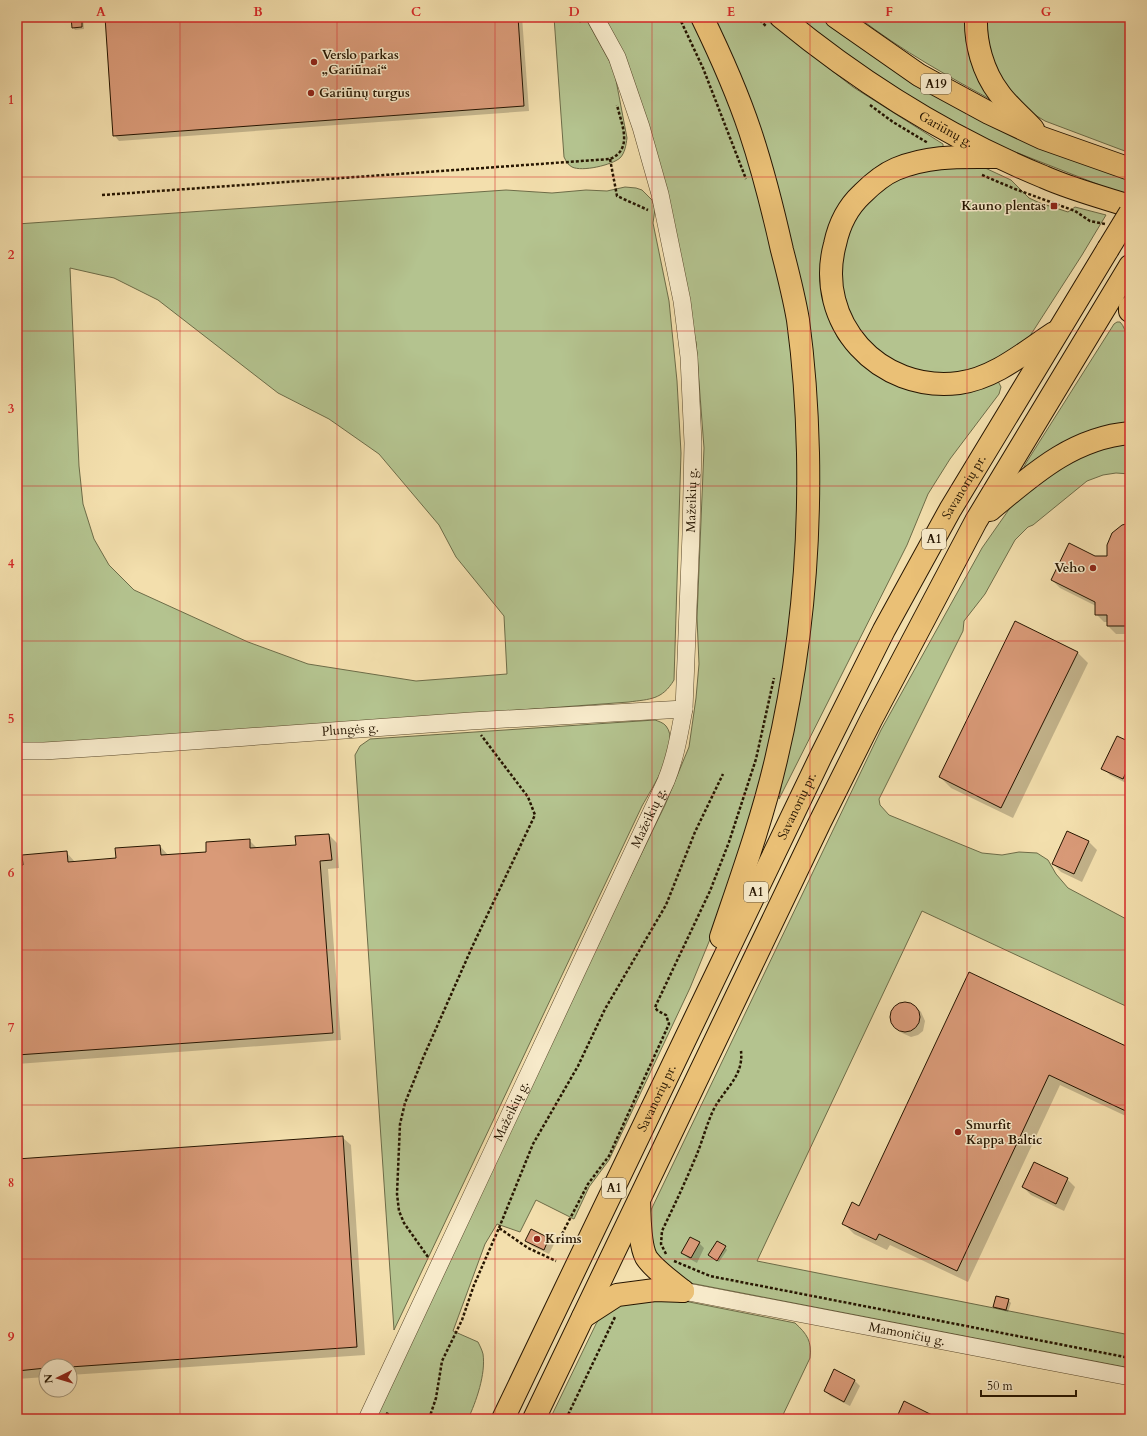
<svg xmlns="http://www.w3.org/2000/svg" width="1147" height="1436" font-family="Cardo,serif">
<style>
.green{fill:#b4c38f;stroke:#6d6c48;fill-rule:evenodd}
.shadow{fill:#0003}
.building{fill:#d99a78;stroke:#261500}
.lines{fill:none;stroke-linecap:round;stroke-linejoin:round}
.minor-casing{stroke:#59482b;stroke-width:18}
.highway-casing{stroke:#261500;stroke-width:24}
.path{stroke:#261500;stroke-width:2.5;stroke-dasharray:3 2;stroke-linecap:butt}
.minor{stroke:#f7eaca;stroke-width:17}
.highway{stroke:#eac076;stroke-width:22}
.highway-bridge-casing{stroke:#261500;stroke-width:24;stroke-linecap:butt}
.highway-bridge{stroke:#eac076;stroke-width:22}
.grid{fill:none;stroke:#d62828;stroke-width:1;stroke-opacity:0.55}
.poi-dot{fill:#8f2418;stroke:#f7eaca;stroke-width:1.5}
.labels{text-anchor:middle;dominant-baseline:central;stroke-width:3;stroke-linejoin:round;paint-order:stroke}
.shield{fill:#f7eaca;stroke:#65553d;stroke-width:1}
.shield-label{font-size:12px;font-weight:bold;fill:#261500}
.poi-label{font-size:13px;font-weight:bold;fill:#261500;stroke:#f7eaca;text-anchor:start}
.street-label{font-size:13px;fill:#261500;stroke:#f7eaca}
.neatline{fill:none;stroke:#d62828;stroke-width:1.5}
.grid-label{font-size:13px;text-anchor:middle;font-weight:bold;fill:#d62828}
</style>
<rect width="100%" height="100%" fill="#f3dfad"/>
<filter id="stains"><feTurbulence type="fractalNoise" baseFrequency=".005" numOctaves="4"/><feColorMatrix values="0 0 0 0 .2 0 0 0 0 .09 0 0 0 0 .02 0 0 0 .5 -.17"/></filter>
<radialGradient id="worn" r=".72"><stop offset=".6" stop-color="#630" stop-opacity="0"/><stop offset="1" stop-color="#630" stop-opacity=".3"/></radialGradient>
<g class="green">
<path d="M554,17h31l27,49 3,9 12,63c-1,7 -2,15 -7,20 -8,7 -38,14 -48,9 -4,-2 -6,-6 -8,-10z"/>
<path d="M604,17h90l61,153 40,182 8,160 -25,211 -56,187 -32,78 -81,172 -20,27 -15,32 -38,-19 -16,32 -23,-8 -12,20 -32,87 25,11c2,4 4,8 5,12 3,20 -7,48 -15,65h-95l247,-521 45,-93 24,-58 7,-49 3,-34 -2,-46 7,-170 -8,-106z"/>
<path d="M711,17h52l90,70 90,57v7l-50,13 -66,75 -6,22v23l4,22 6,18 8,16 18,19 21,15 120,7 3,6 -2,7 -49,65 -22,35 -21,51 -128,254 30,-177 5,-229z"/>
<path d="M796,17h26l41,30 267,130v18l-10,-2 -120,-47 -70,-35 -50,-32z"/>
<path d="M858,17h110l31,87c-48,-26 -97,-53 -141,-87z"/>
<path d="M981,17h149v136l-85,-32 -23,-14 -30,-36z"/>
<path d="M938,165l45,2 28,13 18,18 11,5 28,9 7,-5 31,8 -24,40 -54,84 -21,19 -51,20 -53,-7 -44,-32 -21,-54 8,-55 36,-45z"/>
<path d="M625,187l11,1 6,2 10,10 3,9 -2,14 16,78 8,80 4,72 -7,227c-12,20 -24,19 -45,22l-539,40 -73,2v-520l489,-34 46,3 34,-3 21,1zM70,268l44,10 44,22 120,93 51,26 50,35 60,71 17,32 48,59 3,58 -91,7 -108,-17 -60,-22 -114,-52 -25,-25 -15,-26 -11,-35 -4,-38z"/>
<path d="M1117,322h3c15,14 10,83 10,105l-105,43 -1,-3 2,-4 88,-139z"/>
<path d="M1130,439v35l-14,-1 -13,2 -16,6 -54,44 -5,2 -13,13 -30,54 -21,27 -1,10 -84,168 1,6 9,10 93,38 20,2 17,-3 18,1 11,7 8,14 12,14 62,33v87l-208,-97 -165,350 373,74v33l-445,-86 -32,-27 -6,-28 4,-17 230,-480 101,-182 35,-50 43,-34z"/>
<path d="M655,720c3,1 9,3 11,6 15,18 -14,62 -24,80l-248,524 -39,-575 5,-9 10,-7z"/>
<path d="M654,1295l141,28c12,11 17,18 15,35l-29,61h-231l46,-95 8,-13 9,-8z"/>
</g>
<g class="shadow">
<path d="M72,17h11l1,12 -9,1 -2,-3z"/>
<path d="M106,17h416l7,94 -410,30 -5,-6z"/>
<path d="M1130,525v109h-14l-8,-8v-4h-4l-8,-8v-8l-36,-18 -8,-8 43,-23h13z"/>
<path d="M1077,652l11,11 -75,155 -62,-30 -11,-11z"/>
<path d="M1130,743v42l-20,-10 -7,-7z"/>
<path d="M1068,832l21,10 8,8 -15,32 -21,-10 -8,-8z"/>
<path d="M329,835l8,8 2,25 -11,1 13,171 -324,24v-198h7l42,-14 9,10 42,-3 43,-13 8,9 39,-3 42,-12 9,9 39,-3z"/>
<path d="M970,974l160,75v69l-70,-33 -92,197 -78,-37 -3,5 -33,-16 -11,-11 17,-16z"/>
<path d="M905,1003l10,3 6,6 4,9 -2,10 -5,4 -7,2 -9,-4 -6,-5 -5,-9 3,-10 5,-4z"/>
<path d="M342,1137l9,8 14,210 -295,20v-9h-24v11l-29,2v-219z"/>
<path d="M1067,1179l8,8 -11,24 -33,-16 -8,-8z"/>
<path d="M531,1230l18,9 5,5 -5,10 -17,-8 -6,-5z"/>
<path d="M699,1243l5,5 -7,15 -9,-5 -5,-5z"/>
<path d="M725,1247l2,3 -8,12 -7,-5z"/>
<path d="M1008,1300l3,3 -3,9 -11,-3 -3,-2z"/>
<path d="M854,1380l6,6 -10,20 -20,-10 -5,-5z"/>
</g>
<g class="building">
<path d="M71,17h11v10l-10,1z"/>
<path d="M105,17h413l6,89 -411,30z"/>
<path d="M1130,523v103h-23v-11h-12v-13l-44,-22 18,-37 26,13h12v-11l5,-12 10,-8z"/>
<path d="M1015,621l63,31 -77,156 -62,-31z"/>
<path d="M1117,736l13,6v22l-7,15 -22,-10z"/>
<path d="M1067,831l22,10 -15,33 -22,-10z"/>
<path d="M329,834l3,26 -12,1 13,172 -316,22v-190h6l-1,-10 45,-4 1,11 48,-4 -1,-10 45,-3 1,10 45,-3v-10l44,-3v9l46,-3 -1,-9z"/>
<path d="M969,972l161,76v65l-81,-38 -92,196 -78,-37 -3,6 -34,-16 10,-22 7,4z"/>
<circle cx="905" cy="1017" r="15"/>
<path d="M343,1136l14,211 -287,20 -24,-1v2l-29,3v-212z"/>
<path d="M1034,1162l34,16 -12,26 -34,-17z"/>
<path d="M531,1229l18,9 -5,12 -19,-9z"/>
<path d="M690,1237l10,5 -9,16 -10,-5z"/>
<path d="M717,1241l9,5 -9,15 -9,-6z"/>
<path d="M996,1296l13,3 -3,11 -13,-3z"/>
<path d="M834,1369l21,11 -11,22 -20,-11z"/>
<path d="M904,1401l36,18h-44z"/>
</g>
<g class="lines">
<defs>
<g id="minor">
<path id="s1" d="M17,751h27l63,-4 364,-26 213,-12"/>
<path id="s2" d="M683,1291l447,86"/>
<path id="s3" d="M367,1419l299,-638c10,-25 13,-46 18,-72l7,-175 2,-91 -4,-86 -7,-56 -22,-107 -19,-67 -24,-70 -22,-40"/>
</g>
<g id="highway">
<path d="M702,17c18,37 35,75 48,114 13,39 23,79 32,119 6,23 12,47 16,70 6,44 9,89 10,133 2,103 -8,206 -32,307 -14,60 -35,118 -55,177"/>
<path id="s4" d="M781,17c79,65 168,121 263,160 27,12 57,20 86,29"/>
<path d="M836,17l83,58 70,38 53,25 88,31"/>
<path d="M976,17c-1,26 7,55 23,76 9,13 23,24 34,36"/>
<path d="M997,157c-36,0 -67,-2 -101,12 -14,6 -24,15 -34,25 -14,13 -23,31 -27,50 -21,78 44,149 124,139 36,-5 66,-31 95,-50"/>
<path d="M1130,307v4"/>
<path d="M990,510c42,-35 82,-72 140,-77"/>
<path d="M639,1201c1,16 0,42 7,56 5,9 28,27 37,34"/>
<path d="M583,1317l34,-22 38,-5 28,1"/>
<path id="s5" d="M503,1419l318,-663 63,-126 66,-120 158,-261"/>
<path d="M534,1419l286,-597 51,-102 105,-199 154,-255"/>
</g>
</defs>
<use href="#minor" class="minor-casing"/>
<use href="#highway" class="highway-casing"/>
<g class="path">
<path d="M578,17l3,5"/>
<path d="M679,17l24,51 43,111"/>
<path d="M756,17l10,9"/>
<path d="M870,105l23,17 35,21"/>
<path d="M610,159l7,37 31,14"/>
<path d="M982,175l33,14 60,22 15,10 15,3"/>
<path d="M102,195l508,-36c24,-10 11,-36 7,-54"/>
<path d="M499,1228l34,-84 45,-78 27,-57 61,-104 29,-73 28,-58"/>
<path d="M562,1234l26,-50 21,-28 60,-132 -3,-9 -8,-4 -3,-3 1,-3 54,-114 19,-49 27,-83 18,-81"/>
<path d="M666,1254l-5,-10 1,-13c11,-23 22,-46 32,-70 7,-15 11,-32 18,-48 10,-23 32,-35 29,-62"/>
<path d="M428,1257l-24,-34 -5,-12 -2,-17 3,-70 5,-21 18,-45 50,-113 62,-130 -7,-18 -47,-62"/>
<path d="M674,1261l36,15 420,82"/>
<path d="M386,1413l11,6"/>
<path d="M429,1419l7,-21 6,-37 20,-41 12,-35 25,-57 29,20 28,13"/>
<path d="M566,1419l49,-102"/>
</g>
<use href="#minor" class="minor"/>
<use href="#highway" class="highway"/>
<defs>
<path id="highway-bridge" d="M1108,249l22,-36"/>
</defs>
<use href="#highway-bridge" class="highway-bridge-casing"/>
<use href="#highway-bridge" class="highway-bridge"/>
</g>
<path class="grid" d="M180,17v1402M337,17v1402M495,17v1402M652,17v1402M810,17v1402M967,17v1402M17,177h1113M17,331h1113M17,486h1113M17,641h1113M17,795h1113M17,950h1113M17,1105h1113M17,1259h1113"/>
<g class="poi-dot">
<circle cx="314" cy="62" r="4"/>
<circle cx="311" cy="93" r="4"/>
<rect x="1050" y="202" width="8" height="8" rx="2"/>
<circle cx="1093" cy="568" r="4"/>
<circle cx="958" cy="1132" r="4"/>
<circle cx="537" cy="1239" r="4"/>
</g>
<g class="labels">
<g class="shield">
<rect x="921" y="74" width="30" height="20" rx="3"/>
<rect x="922" y="529" width="24" height="20" rx="3"/>
<rect x="744" y="882" width="24" height="20" rx="3"/>
<rect x="602" y="1178" width="24" height="20" rx="3"/>
</g>
<g class="shield-label">
<text x="936" y="84">A19</text>
<text x="934" y="539">A1</text>
<text x="756" y="892">A1</text>
<text x="614" y="1188">A1</text>
</g>
<g class="poi-label">
<text x="322" y="55">Verslo parkas<tspan x="322" dy="15">„Gariūnai“</tspan></text>
<text x="319" y="93">Gariūnų turgus</text>
<text x="1046" y="206" text-anchor="end">Kauno plentas</text>
<text x="1085" y="568" text-anchor="end">Veho</text>
<text x="966" y="1125">Smurfit<tspan x="966" dy="15">Kappa Baltic</tspan></text>
<text x="545" y="1239">Krims</text>
</g>
<g class="street-label">
<text stroke="none"><textPath href="#s4" startOffset="200">Gariūnų g.</textPath></text>
<text stroke="none"><textPath href="#s5" startOffset="1040">Savanorių pr.</textPath></text>
<text stroke="none"><textPath href="#s3" startOffset="988">Mažeikių g.</textPath></text>
<text stroke="none"><textPath href="#s1" startOffset="334">Plungės g.</textPath></text>
<text stroke="none"><textPath href="#s5" startOffset="680">Savanorių pr.</textPath></text>
<text stroke="none"><textPath href="#s3" startOffset="664">Mažeikių g.</textPath></text>
<text stroke="none"><textPath href="#s5" startOffset="356">Savanorių pr.</textPath></text>
<text stroke="none"><textPath href="#s3" startOffset="340">Mažeikių g.</textPath></text>
<text stroke="none"><textPath href="#s2" startOffset="228">Mamoničių g.</textPath></text>
</g>
</g>
<rect width="1147" height="1436" fill="none" stroke="#f3dfad" stroke-width="44"/>
<g transform="translate(58 1378) rotate(265)"><circle r="19" fill="#f7eaca" stroke="#a39579"/>
<path d="M0-3L7 15L0 10L-7 15Z" fill="#8f2418"/>
<text y="-6" font-size="11" font-weight="bold" text-anchor="middle" fill="#261500">N</text>
</g>
<path d="M981 1390v6h95v-6" fill="none" stroke="#261500" stroke-width="2"/>
<text x="987" y="1390" font-size="12" fill="#261500" stroke="#f7eaca" stroke-width="3" paint-order="stroke">50 m</text>
<rect x="22" y="22" width="1103" height="1392" class="neatline"/>
<g class="grid-label">
<text x="101" y="16">A</text>
<text x="258" y="16">B</text>
<text x="416" y="16">C</text>
<text x="574" y="16">D</text>
<text x="731" y="16">E</text>
<text x="889" y="16">F</text>
<text x="1046" y="16">G</text>
<text x="11" y="104">1</text>
<text x="11" y="259">2</text>
<text x="11" y="413">3</text>
<text x="11" y="568">4</text>
<text x="11" y="723">5</text>
<text x="11" y="877">6</text>
<text x="11" y="1032">7</text>
<text x="11" y="1187">8</text>
<text x="11" y="1341">9</text>
</g>
<rect width="100%" height="100%" filter="url(#stains)"/>
<rect width="100%" height="100%" fill="url(#worn)"/>
</svg>
